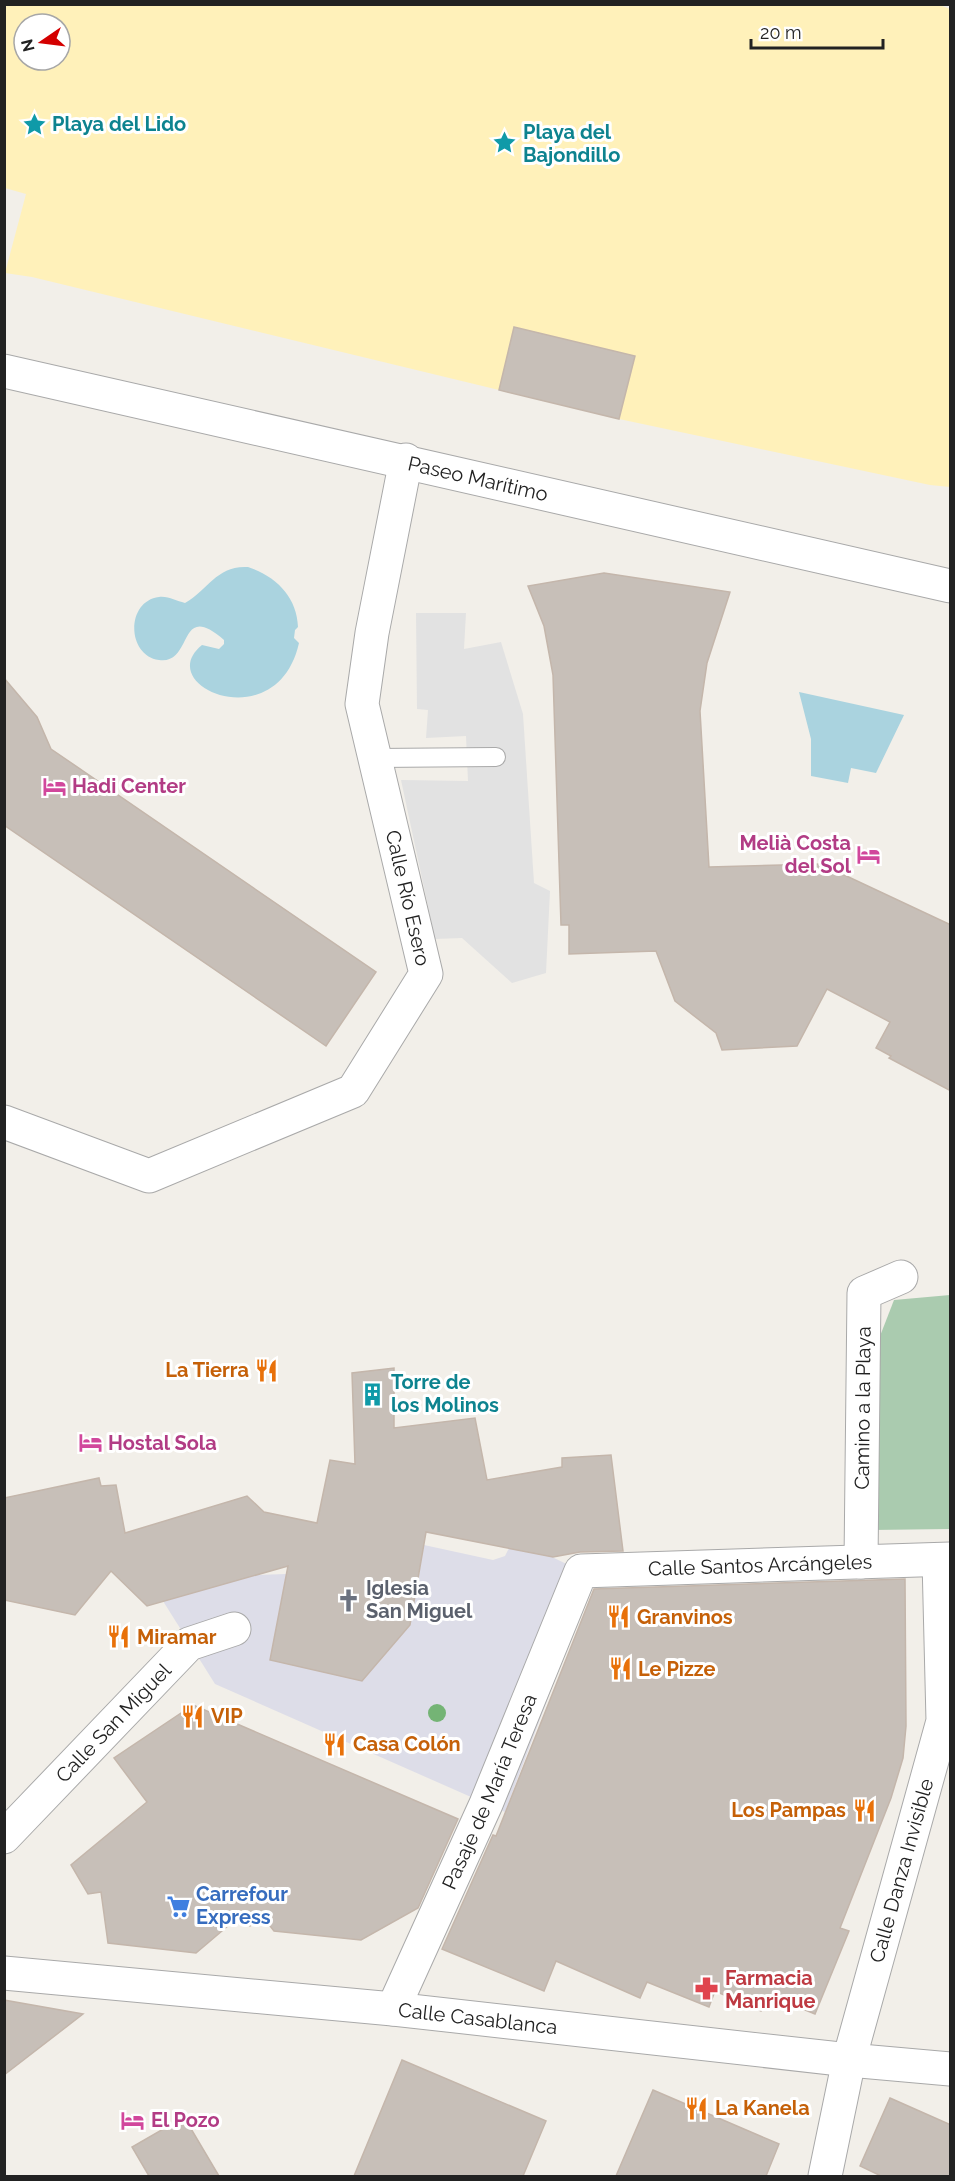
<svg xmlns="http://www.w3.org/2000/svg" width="955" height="2181" font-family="Raleway,sans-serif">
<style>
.sand{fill:#fff1ba;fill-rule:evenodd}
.cemetery{fill:#aacbaf}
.parking{fill:#e2e2e2}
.plaza{fill:#dddde8}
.water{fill:#aad3df}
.building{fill:#c7bfb8;stroke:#c4b6ab;stroke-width:1.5}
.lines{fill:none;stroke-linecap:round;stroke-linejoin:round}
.lane-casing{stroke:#a9a9a9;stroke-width:20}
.street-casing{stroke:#a9a9a9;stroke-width:35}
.lane{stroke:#fff;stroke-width:18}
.street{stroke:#fff;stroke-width:33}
.tree{fill:#74b475}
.labels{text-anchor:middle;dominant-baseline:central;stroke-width:6;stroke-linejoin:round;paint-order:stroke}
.culture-label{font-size:20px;font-weight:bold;fill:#0d838f;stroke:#fff;text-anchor:start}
.street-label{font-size:20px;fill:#222;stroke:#fff}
.hotel-label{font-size:20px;font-weight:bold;fill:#b23c85;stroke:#fff;text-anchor:start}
.food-label{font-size:20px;font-weight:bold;fill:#c56008;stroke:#fff;text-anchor:start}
.worship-label{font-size:20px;font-weight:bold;fill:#5b616d;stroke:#fff;text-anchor:start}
.shop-label{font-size:20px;font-weight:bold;fill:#366cbe;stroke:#fff;text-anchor:start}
.health-label{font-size:20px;font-weight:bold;fill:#be3a42;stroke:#fff;text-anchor:start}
</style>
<rect width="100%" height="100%" fill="#f2efe9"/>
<path class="sand" d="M937,4l13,5v478l-20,-2 -311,-66 15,-63 -119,-29 -16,63 -467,-113 -27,-4 21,-79 -21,-6v-183zM24,24h36v36h-36z"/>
<path class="cemetery" d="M950,1295v234l-78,1 3,-181 19,-49z"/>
<path class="parking" d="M416,613h50l-2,36 37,-7 22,72 11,169 16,8 -4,82 -34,10 -50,-45 -27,1 -34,-159 67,1 -2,-45 -40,2 2,-28 -11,-1z"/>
<path class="plaza" d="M424,1545l69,15 12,-4 4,-8 43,9 29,14 -27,111 -49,130 -290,-128 -52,-83 93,-26 30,-1 76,107 48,-56z"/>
<g class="water">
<path d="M248,567c28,9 49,30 50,60l-3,3 -1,8 5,5c-22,97 -148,43 -97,2l17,4 5,-5v-4c-47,-41 -30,25 -65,20 -33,-5 -33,-59 0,-63 10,-1 17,4 26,6 24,-14 32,-38 63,-36z"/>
<path d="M799,692l105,23 -28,58 -25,-5 -3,15 -37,-7v-37z"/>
</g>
<g class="building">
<path d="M514,327l121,29 -16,63 -120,-29z"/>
<path d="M604,573l126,19 -23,71 -7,48 9,156 112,-3 130,61v166l-62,-33 2,-2 -15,-8 14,-26 -63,-33 -30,57 -75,4 -6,-17 -41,-32 -19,-50 -87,3v-29h-8l-8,-250 -9,-49 -16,-40z"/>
<path d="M4,678l33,39 14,32 325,223 -50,74 -322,-221z"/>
<path d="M394,1368v60l81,-10 12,62 75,-13v-9l49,-3 12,96 -43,1 -27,5 -127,-25 -16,93 -48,56 -92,-21 18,-94 -141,40 -36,-35 -36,44 -71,-15v-102l95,-20 2,8 15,-1 9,48 122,-37 17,16 53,11 13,-63 25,4 -3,-91z"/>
<path d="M905,1579l1,147 -3,32 -12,40 -51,130 9,3 -34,83 -47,-19 -7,16 -46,-20 -6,16 -62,-25 -7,16 -84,-37 -12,30 -102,-42 51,-114 3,1 98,-247z"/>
<path d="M193,1705l265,114 -40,89 -57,32 -87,-9 -11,-14 -13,9 -8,-12 -46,39 -88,-10 -7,-51 -13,2 -17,-29 76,-63 -33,-44z"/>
<path d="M4,2000l79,14 -79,61z"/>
<path d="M402,2060l144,61 -23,55h-169z"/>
<path d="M653,2090l126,54 -13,32h-150z"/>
<path d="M890,2098l61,27v51h-70l-21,-10z"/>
<path d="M184,2117l35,59h-70l-17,-29z"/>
</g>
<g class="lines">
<defs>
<path id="lane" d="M376,758l120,-1"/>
<g id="street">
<path id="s1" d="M4,371l946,215"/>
<path d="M4,1122l145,54 204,-85 73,-117 -64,-270 10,-71 34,-173"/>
<path id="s2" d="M861,1562l3,-269 37,-16"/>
<path id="s3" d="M4,1837l185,-193 45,-15"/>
<path id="s4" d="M4,1973l389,36 456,51 101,9"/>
<path id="s5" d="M393,2009l93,-205 95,-233 369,-12"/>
<path id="s6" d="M825,2176l24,-116 94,-339 -4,-161"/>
</g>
</defs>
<use href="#lane" class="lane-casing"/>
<use href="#street" class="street-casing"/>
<use href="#lane" class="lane"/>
<use href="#street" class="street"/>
</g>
<circle class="tree" cx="437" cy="1713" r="9"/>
<defs>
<symbol id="sight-bare" viewBox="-9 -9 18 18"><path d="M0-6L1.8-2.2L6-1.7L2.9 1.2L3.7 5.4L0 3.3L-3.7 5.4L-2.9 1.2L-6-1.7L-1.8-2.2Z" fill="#0f9aa8" stroke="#fff" stroke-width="2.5" paint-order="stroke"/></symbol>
<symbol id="hotel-bare" viewBox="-9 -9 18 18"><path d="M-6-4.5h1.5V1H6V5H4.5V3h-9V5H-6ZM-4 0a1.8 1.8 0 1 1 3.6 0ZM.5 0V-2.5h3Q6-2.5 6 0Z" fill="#d1479c" stroke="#fff" stroke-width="2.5" paint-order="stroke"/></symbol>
<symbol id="restaurant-bare" viewBox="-9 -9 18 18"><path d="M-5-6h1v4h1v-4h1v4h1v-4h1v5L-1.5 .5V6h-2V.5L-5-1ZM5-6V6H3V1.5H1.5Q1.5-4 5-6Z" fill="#e8710a" stroke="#fff" stroke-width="2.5" paint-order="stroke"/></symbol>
<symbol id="building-bare" viewBox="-9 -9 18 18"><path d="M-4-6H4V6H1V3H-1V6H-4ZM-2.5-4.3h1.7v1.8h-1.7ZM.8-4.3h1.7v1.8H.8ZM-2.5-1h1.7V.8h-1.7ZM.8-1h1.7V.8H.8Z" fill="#0f9aa8" stroke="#fff" stroke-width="2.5" paint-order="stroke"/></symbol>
<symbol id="church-bare" viewBox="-9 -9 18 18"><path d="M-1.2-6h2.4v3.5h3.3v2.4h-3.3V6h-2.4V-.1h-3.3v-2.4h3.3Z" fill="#6b7280" stroke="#fff" stroke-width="2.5" paint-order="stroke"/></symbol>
<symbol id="supermarket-bare" viewBox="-9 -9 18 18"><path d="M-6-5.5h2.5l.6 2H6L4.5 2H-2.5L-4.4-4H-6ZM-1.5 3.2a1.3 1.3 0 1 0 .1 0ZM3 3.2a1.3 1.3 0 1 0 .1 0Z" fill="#3f7fe0" stroke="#fff" stroke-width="2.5" paint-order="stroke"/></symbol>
<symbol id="pharmacy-bare" viewBox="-9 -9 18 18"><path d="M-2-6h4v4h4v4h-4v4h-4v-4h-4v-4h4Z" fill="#e0444e" stroke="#fff" stroke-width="2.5" paint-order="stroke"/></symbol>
</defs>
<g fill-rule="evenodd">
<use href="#sight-bare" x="18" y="108" width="33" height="33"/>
<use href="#sight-bare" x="488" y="126" width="33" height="33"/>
<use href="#hotel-bare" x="38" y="770" width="33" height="33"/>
<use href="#hotel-bare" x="852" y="838" width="33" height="33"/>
<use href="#restaurant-bare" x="250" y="1354" width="33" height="33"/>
<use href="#building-bare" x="356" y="1378" width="33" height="33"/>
<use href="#hotel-bare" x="74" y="1426" width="33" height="33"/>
<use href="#church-bare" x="332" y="1584" width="33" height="33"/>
<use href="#restaurant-bare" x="602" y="1600" width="33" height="33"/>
<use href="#restaurant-bare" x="102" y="1620" width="33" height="33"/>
<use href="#restaurant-bare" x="604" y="1652" width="33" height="33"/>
<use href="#restaurant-bare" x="176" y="1700" width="33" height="33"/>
<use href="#restaurant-bare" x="318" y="1728" width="33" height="33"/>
<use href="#restaurant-bare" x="848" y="1794" width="33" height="33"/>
<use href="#supermarket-bare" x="162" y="1890" width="33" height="33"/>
<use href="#pharmacy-bare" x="690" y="1972" width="33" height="33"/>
<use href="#restaurant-bare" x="680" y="2092" width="33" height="33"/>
<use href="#hotel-bare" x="116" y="2104" width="33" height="33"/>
</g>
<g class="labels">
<g class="culture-label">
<text x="52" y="124">Playa del Lido</text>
<text x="523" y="132">Playa del<tspan x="523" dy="23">Bajondillo</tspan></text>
<text x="391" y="1382">Torre de<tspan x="391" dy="23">los Molinos</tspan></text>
</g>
<g class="street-label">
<text stroke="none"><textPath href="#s1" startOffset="486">Paseo Marítimo</textPath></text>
<text transform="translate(408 898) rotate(77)">Calle Río Esero</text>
<text stroke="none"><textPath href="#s2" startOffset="154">Camino a la Playa</textPath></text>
<text stroke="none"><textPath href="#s5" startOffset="656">Calle Santos Arcángeles</textPath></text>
<text stroke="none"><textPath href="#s3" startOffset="158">Calle San Miguel</textPath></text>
<text stroke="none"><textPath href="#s5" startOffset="238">Pasaje de María Teresa</textPath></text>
<text stroke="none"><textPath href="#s6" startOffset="315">Calle Danza Invisible</textPath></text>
<text stroke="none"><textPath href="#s4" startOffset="476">Calle Casablanca</textPath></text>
</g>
<g class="hotel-label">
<text x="72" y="786">Hadi Center</text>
<text x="851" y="843" text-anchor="end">Melià Costa<tspan x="851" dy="23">del Sol</tspan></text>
<text x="108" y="1443">Hostal Sola</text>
<text x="151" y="2120">El Pozo</text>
</g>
<g class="food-label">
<text x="249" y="1370" text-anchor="end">La Tierra</text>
<text x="637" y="1617">Granvinos</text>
<text x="137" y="1637">Miramar</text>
<text x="638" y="1669">Le Pizze</text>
<text x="211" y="1716">VIP</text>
<text x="353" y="1744">Casa Colón</text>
<text x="846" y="1810" text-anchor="end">Los Pampas</text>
<text x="715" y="2108">La Kanela</text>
</g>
<g class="worship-label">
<text x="366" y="1588">Iglesia<tspan x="366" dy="23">San Miguel</tspan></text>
</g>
<g class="shop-label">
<text x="196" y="1894">Carrefour<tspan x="196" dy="23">Express</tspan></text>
</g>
<g class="health-label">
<text x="725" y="1978">Farmacia<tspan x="725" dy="23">Manrique</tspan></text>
</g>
</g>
<rect width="955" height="2181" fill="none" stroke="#222222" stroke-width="12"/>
<g transform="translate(42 42) rotate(256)"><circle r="28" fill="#ffffff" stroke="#a7a7a7" stroke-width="1.5"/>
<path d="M0-4.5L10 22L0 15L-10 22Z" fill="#d40000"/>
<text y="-9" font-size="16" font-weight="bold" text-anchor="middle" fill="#222222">N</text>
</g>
<path d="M751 39v9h132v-9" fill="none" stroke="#222222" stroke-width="3"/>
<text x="760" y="39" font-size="18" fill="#222222" stroke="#ffffff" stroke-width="4.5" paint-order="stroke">20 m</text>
</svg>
